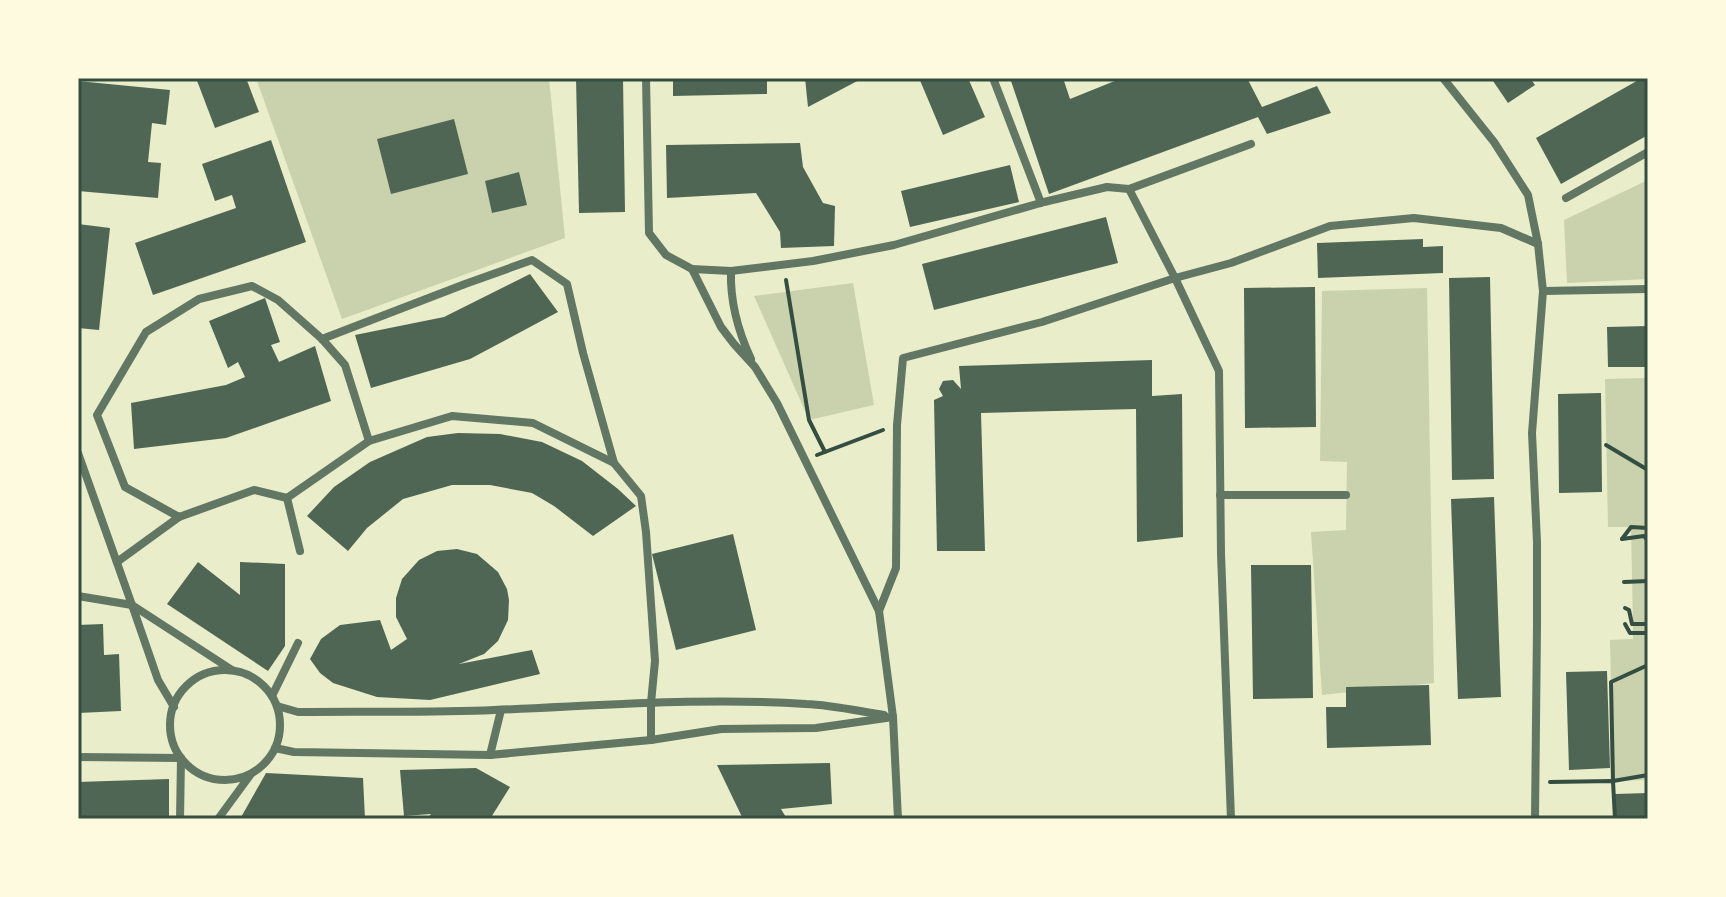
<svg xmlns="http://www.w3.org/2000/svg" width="1726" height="897" font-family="'IBM Plex Sans',sans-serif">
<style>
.green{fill:#cad2ad}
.building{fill:#4f6655}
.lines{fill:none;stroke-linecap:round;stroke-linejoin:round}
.path{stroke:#344e41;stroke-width:4}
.minor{stroke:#617663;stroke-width:8}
.neatline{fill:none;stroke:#344e41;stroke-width:3}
</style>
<rect width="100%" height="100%" fill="#e9edc9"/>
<g class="green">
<path d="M256,78h293l16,160 -223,81z"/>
<path d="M1648,180v99l-81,4 -3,-63z"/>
<path d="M853,283l21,122 -65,15 -55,-124z"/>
<path d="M1427,288l7,395 -112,12 -11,-163 35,-2 1,-68 -27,-1 2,-170z"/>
<path d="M1648,378v402l-35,1 -3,-141 23,-1v-13l-2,-99h-23l-3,-148z"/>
</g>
<g class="building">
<path d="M196,78h50l13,34 -44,16z"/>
<path d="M576,78h47l2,134 -46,1z"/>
<path d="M673,78h94v16l-94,2z"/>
<path d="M805,78h58l-55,29z"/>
<path d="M919,78h49l17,39 -42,18z"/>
<path d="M1010,78h53l7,21 52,-21h125l15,29 55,-21 14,27 -64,21 -9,-17 -209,77z"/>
<path d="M1491,78h39l5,7 -27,18z"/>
<path d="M1642,78h6v57l-87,49 -25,-46z"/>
<path d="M78,81l92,9 -4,35 -14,-2 -4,39 13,1 -3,35 -80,-7z"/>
<path d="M454,119l14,55 -77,20 -14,-55z"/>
<path d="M271,140l35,102 -153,53 -18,-52 101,-35 -4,-13 -17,6 -13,-37z"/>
<path d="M800,143l3,24 20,36 12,3 -1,40 -53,2 -1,-16 -24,-39 -89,5 -1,-53z"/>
<path d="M1010,165l9,37 -109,25 -9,-36z"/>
<path d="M519,172l8,33 -35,8 -7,-32z"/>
<path d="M1106,217l12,46 -184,47 -12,-46z"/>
<path d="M78,224l32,4 -11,102 -21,-2z"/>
<path d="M1423,239v8l20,-1v27l-125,5 -1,-35z"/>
<path d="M530,274l28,38 -88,47 -99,29 -16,-53 89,-18z"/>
<path d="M1490,277l4,202 -42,1 -3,-202z"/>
<path d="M1315,287l1,140 -71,1 -1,-140z"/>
<path d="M265,298l15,44 -9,3 8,17 36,-16 16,55 -105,37 -92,11 -3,-46 95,-18 19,-8 -7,-15 -10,6 -19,-47z"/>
<path d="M1648,326v41h-40l-1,-40z"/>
<path d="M1152,360v36l30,-2 1,143 -46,5 -1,-133 -155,4 4,138h-48l-3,-151 9,-4 -4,-7 4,-8 10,-1 8,9 -2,-23z"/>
<path d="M1601,393l1,99 -43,1 -1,-99z"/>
<path d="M458,433l42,1 42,8 40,19 36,28 18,17 -43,30 -39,-30 -22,-13 -42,-8h-38l-49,14 -36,29 -19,23 -41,-35 27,-29 36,-25 57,-25z"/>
<path d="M1494,497l7,200 -43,2 -7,-200z"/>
<path d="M733,534l23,96 -80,20 -24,-96z"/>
<path d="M457,549l20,5 21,18 9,17 2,11 -1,20 -10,21 -14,13 -25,10 73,-14 8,24 -110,26 -53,-3 -44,-14 -13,-10 -10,-14 11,-20 19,-14 40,-5 11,30 16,-11 -11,-22v-19l6,-19 17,-19 18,-9z"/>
<path d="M198,562l42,33v-33l45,2v82l-17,25 -101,-67z"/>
<path d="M1251,565h60l2,133 -60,1z"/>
<path d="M103,624l1,31 15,-1 2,57 -43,2v-88z"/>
<path d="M1607,671l3,97 -41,2 -3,-98z"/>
<path d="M1429,685l2,60 -104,3 -1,-41h20v-20z"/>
<path d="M830,763l2,41 -51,5 6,10h-44l-26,-54z"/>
<path d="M476,768l34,19 -20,32h-63l4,-5 -27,2 -4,-46z"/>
<path d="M266,773l97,5 2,41h-125z"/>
<path d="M169,779v40h-91v-37z"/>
<path d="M1648,793v26h-32l-1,-25z"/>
</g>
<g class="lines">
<g class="path">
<path d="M786,280l23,140 16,32"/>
<path d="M1606,445l42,25"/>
<path d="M817,455l66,-25"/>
<path d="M1622,539l9,-12 17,1"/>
<path d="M1622,539l22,-3 4,5"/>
<path d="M1624,582l24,-1"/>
<path d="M1625,608l4,2 3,14h16"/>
<path d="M1625,624l5,9h18"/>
<path d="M1648,665l-37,17 2,99 35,-6"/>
<path d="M1550,782l63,-1 2,38"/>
</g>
<g class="minor">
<path d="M646,78l3,155 17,22 26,14 29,58 13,17 21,23 22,36 102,208 14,106 5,102"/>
<path d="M993,78l48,125"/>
<path d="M1443,78l51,64 34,53 10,49 5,47 -11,142 5,109v83l-2,194"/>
<path d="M1129,189l122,-45"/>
<path d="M1566,198l82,-46"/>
<path d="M692,269l39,2 82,-10 81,-16 150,-43 63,-15 22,2 46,89 44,93 2,183 10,265"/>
<path d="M731,271c-1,31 7,60 20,88"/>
<path d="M1543,291l105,-2"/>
<path d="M322,339l143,-55 67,-24 35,24 16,69 31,110"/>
<path d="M78,453l54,152 -54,-9"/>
<path d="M1220,495h126"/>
<path d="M287,498l-33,-8 -75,27 -54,-30 -28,-72 49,-83 53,-33 53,-13 26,14 44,39 23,26 24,76"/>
<path d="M300,551l-13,-53 82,-57 83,-25 81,7 81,40 27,33 5,36 9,129 -4,42v37"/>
<path d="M117,562l62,-45"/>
<path d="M879,611l17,-43 1,-143 6,-67 139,-36 133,-44 56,-15 99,-37 84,-8 87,10 37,16"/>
<circle cx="225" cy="725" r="55"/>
<path d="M272,696l26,-53"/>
<path d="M277,706l21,6c66,-1 131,1 196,-2 104,-4 208,-13 312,-6 26,1 52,7 78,11"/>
<path d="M174,707l-16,-27 -26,-75 100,65"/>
<path d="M275,748l19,4 196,3 161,-15 70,-11 95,-1 77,-11"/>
<path d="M490,755l11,-45"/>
<path d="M78,757l103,1 -1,61"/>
<path d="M218,819l33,-45"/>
</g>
</g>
<rect width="1726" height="897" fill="none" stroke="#fefae0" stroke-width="160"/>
<rect x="80" y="80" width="1566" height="737" class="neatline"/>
</svg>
